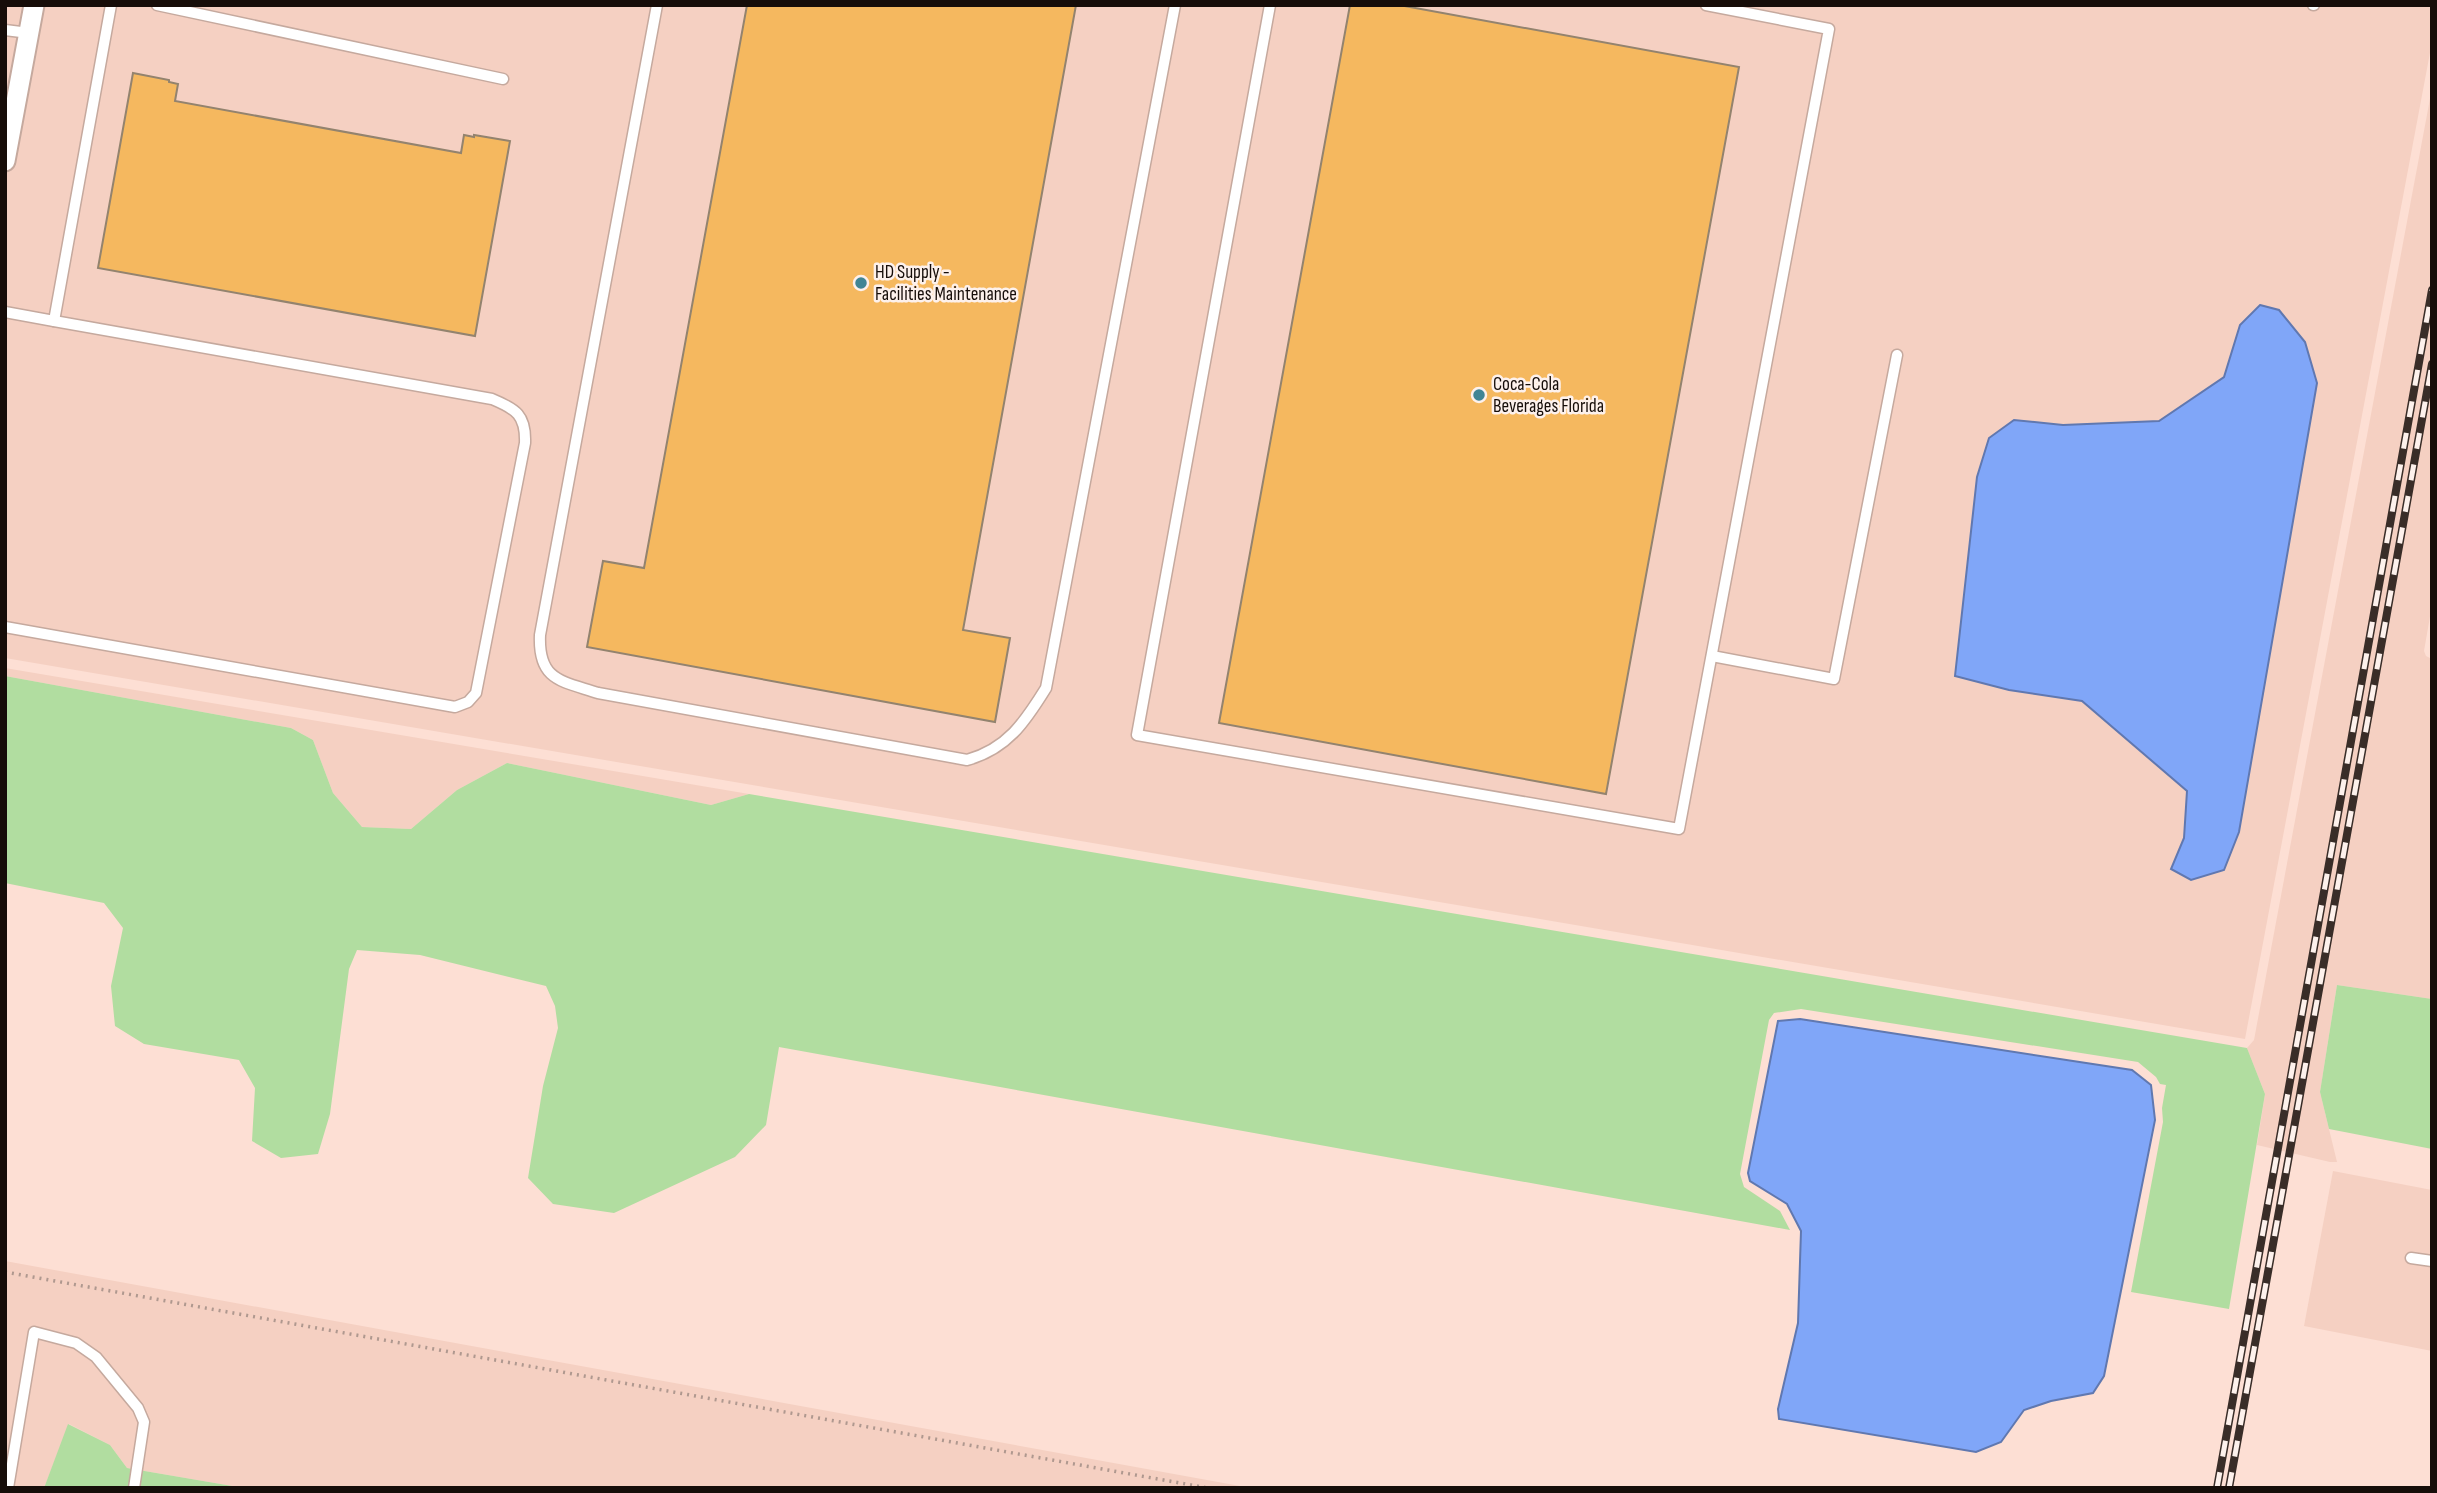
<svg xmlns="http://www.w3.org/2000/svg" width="2437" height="1493" font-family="'Sofia Sans Condensed',sans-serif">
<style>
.built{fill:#f5d0c2}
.green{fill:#b1dda0}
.water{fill:#80a6f8;stroke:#6078b0;stroke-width:2}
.building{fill:#f5b85f;stroke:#93836e;stroke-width:2}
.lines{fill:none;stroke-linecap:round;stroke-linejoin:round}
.service-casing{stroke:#c5a99e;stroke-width:13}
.minor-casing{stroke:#c5a99e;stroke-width:23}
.path{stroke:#af988f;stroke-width:3.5;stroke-dasharray:2 5;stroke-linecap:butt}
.service{stroke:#fff;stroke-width:10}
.minor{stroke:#fff;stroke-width:19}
.rail-casing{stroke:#392d28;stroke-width:8}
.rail{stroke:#fdf1ec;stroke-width:5;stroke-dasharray:16;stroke-linecap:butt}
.poi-dot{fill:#418594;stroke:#fdf1ec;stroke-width:2.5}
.labels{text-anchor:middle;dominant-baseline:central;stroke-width:5;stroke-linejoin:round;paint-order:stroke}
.poi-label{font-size:19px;fill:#160d09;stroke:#fdf1ec;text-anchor:start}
</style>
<rect width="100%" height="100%" fill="#fddfd4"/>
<g class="built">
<path d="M5,5h2427v37l-187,997 -2240,-381z"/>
<path d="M2432,88v517l-8,46 2,5 6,3v340l-95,-14 -17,107 17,70h-7l-73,-17 8,-51 -18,-46 7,-8z"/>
<path d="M5,668l744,126 -38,11 -204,-42 -50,27 -46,39 -49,-2 -29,-34 -20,-53 -22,-12 -286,-52z"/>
<path d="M2333,1171l99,19v161l-128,-25z"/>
<path d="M5,1261l1246,227h-1007l-117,-20 -17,-23 -41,-21 -25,64h-39z"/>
</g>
<g class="green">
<path d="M5,676l286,52 22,12 20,53 29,34 49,2 46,-39 50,-27 204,42 38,-11 1498,254 18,46 -36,215 -98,-17 32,-170 -1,-14 4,-23 -6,-1 -4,-7 -18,-15 -337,-53 -27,4 -5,7 -29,154 4,13 36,24 10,19 -1011,-183 -13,78 -31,32 -121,56 -61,-9 -25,-26 15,-92 15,-58 -3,-22 -9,-20 -126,-31 -63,-5 -8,19 -19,145 -12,40 -37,4 -29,-17 3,-53 -16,-28 -95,-16 -29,-18 -4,-40 12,-58 -19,-25 -99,-20z"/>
<path d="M2337,985l95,14v150l-103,-20 -9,-37z"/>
<path d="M68,1424l42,21 17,23 117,20h-200z"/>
</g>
<g class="water">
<path d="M2260,305l19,5 26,32 12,41 -78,449 -15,38 -33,10 -20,-11 13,-31 3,-47 -105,-90 -73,-11 -54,-14 22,-199 12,-39 25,-18 49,5 96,-4 65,-44 16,-52z"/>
<path d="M1800,1019l332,51 19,15 4,35 -51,256 -11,17 -42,8 -27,9 -23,32 -25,10 -197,-33 -1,-10 20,-86 3,-92 -14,-27 -37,-23 -2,-8 30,-152z"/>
</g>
<g class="building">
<path d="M747,5h329l-113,625 47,8 -15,84 -408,-75 16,-86 41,7z"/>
<path d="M1350,5h49l340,62 -133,727 -387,-71z"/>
<path d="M133,73l36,7v2l9,2 -3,17 286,52 3,-18 10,2v-2l36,6 -35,195 -377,-68z"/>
</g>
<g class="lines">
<defs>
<g id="service">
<path d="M157,5l346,74"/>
<path d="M657,5l-117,630c-2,46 22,46 58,58l369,67c40,-11 58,-38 79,-72l129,-683"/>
<path d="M1270,5l-133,730 542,94 150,-800 -123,-24"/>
<path d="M2313,5h1"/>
<path d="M5,30l24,3"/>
<path d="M5,312l49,9 57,-316"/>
<path d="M5,627l450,80 13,-5 8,-9 49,-250c1,-28 -9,-34 -33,-44l-438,-78"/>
<path d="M1712,656l122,23 63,-324"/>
<path d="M2411,1258l21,3"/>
<path d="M8,1488l26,-156 42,11 20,14 42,51 6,14 -10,66"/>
</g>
<path id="minor" d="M5,161l29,-156"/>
</defs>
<use href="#service" class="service-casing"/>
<use href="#minor" class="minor-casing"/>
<path class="path" d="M5,1272l1203,216"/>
<use href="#service" class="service"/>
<use href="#minor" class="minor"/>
<defs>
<g id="rail">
<path d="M2217,1488l215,-1198"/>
<path d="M2229,1488l203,-1124"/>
</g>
</defs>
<use href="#rail" class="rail-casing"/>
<use href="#rail" class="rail"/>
</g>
<g class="poi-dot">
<circle cx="861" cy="283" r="7"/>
<circle cx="1479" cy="395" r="7"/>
</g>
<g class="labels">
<g class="poi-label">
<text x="875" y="272">HD Supply -<tspan x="875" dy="22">Facilities Maintenance</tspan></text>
<text x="1493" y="384">Coca-Cola<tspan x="1493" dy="22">Beverages Florida</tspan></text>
</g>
</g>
<rect width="2437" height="1493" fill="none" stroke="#160d09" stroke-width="14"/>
</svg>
